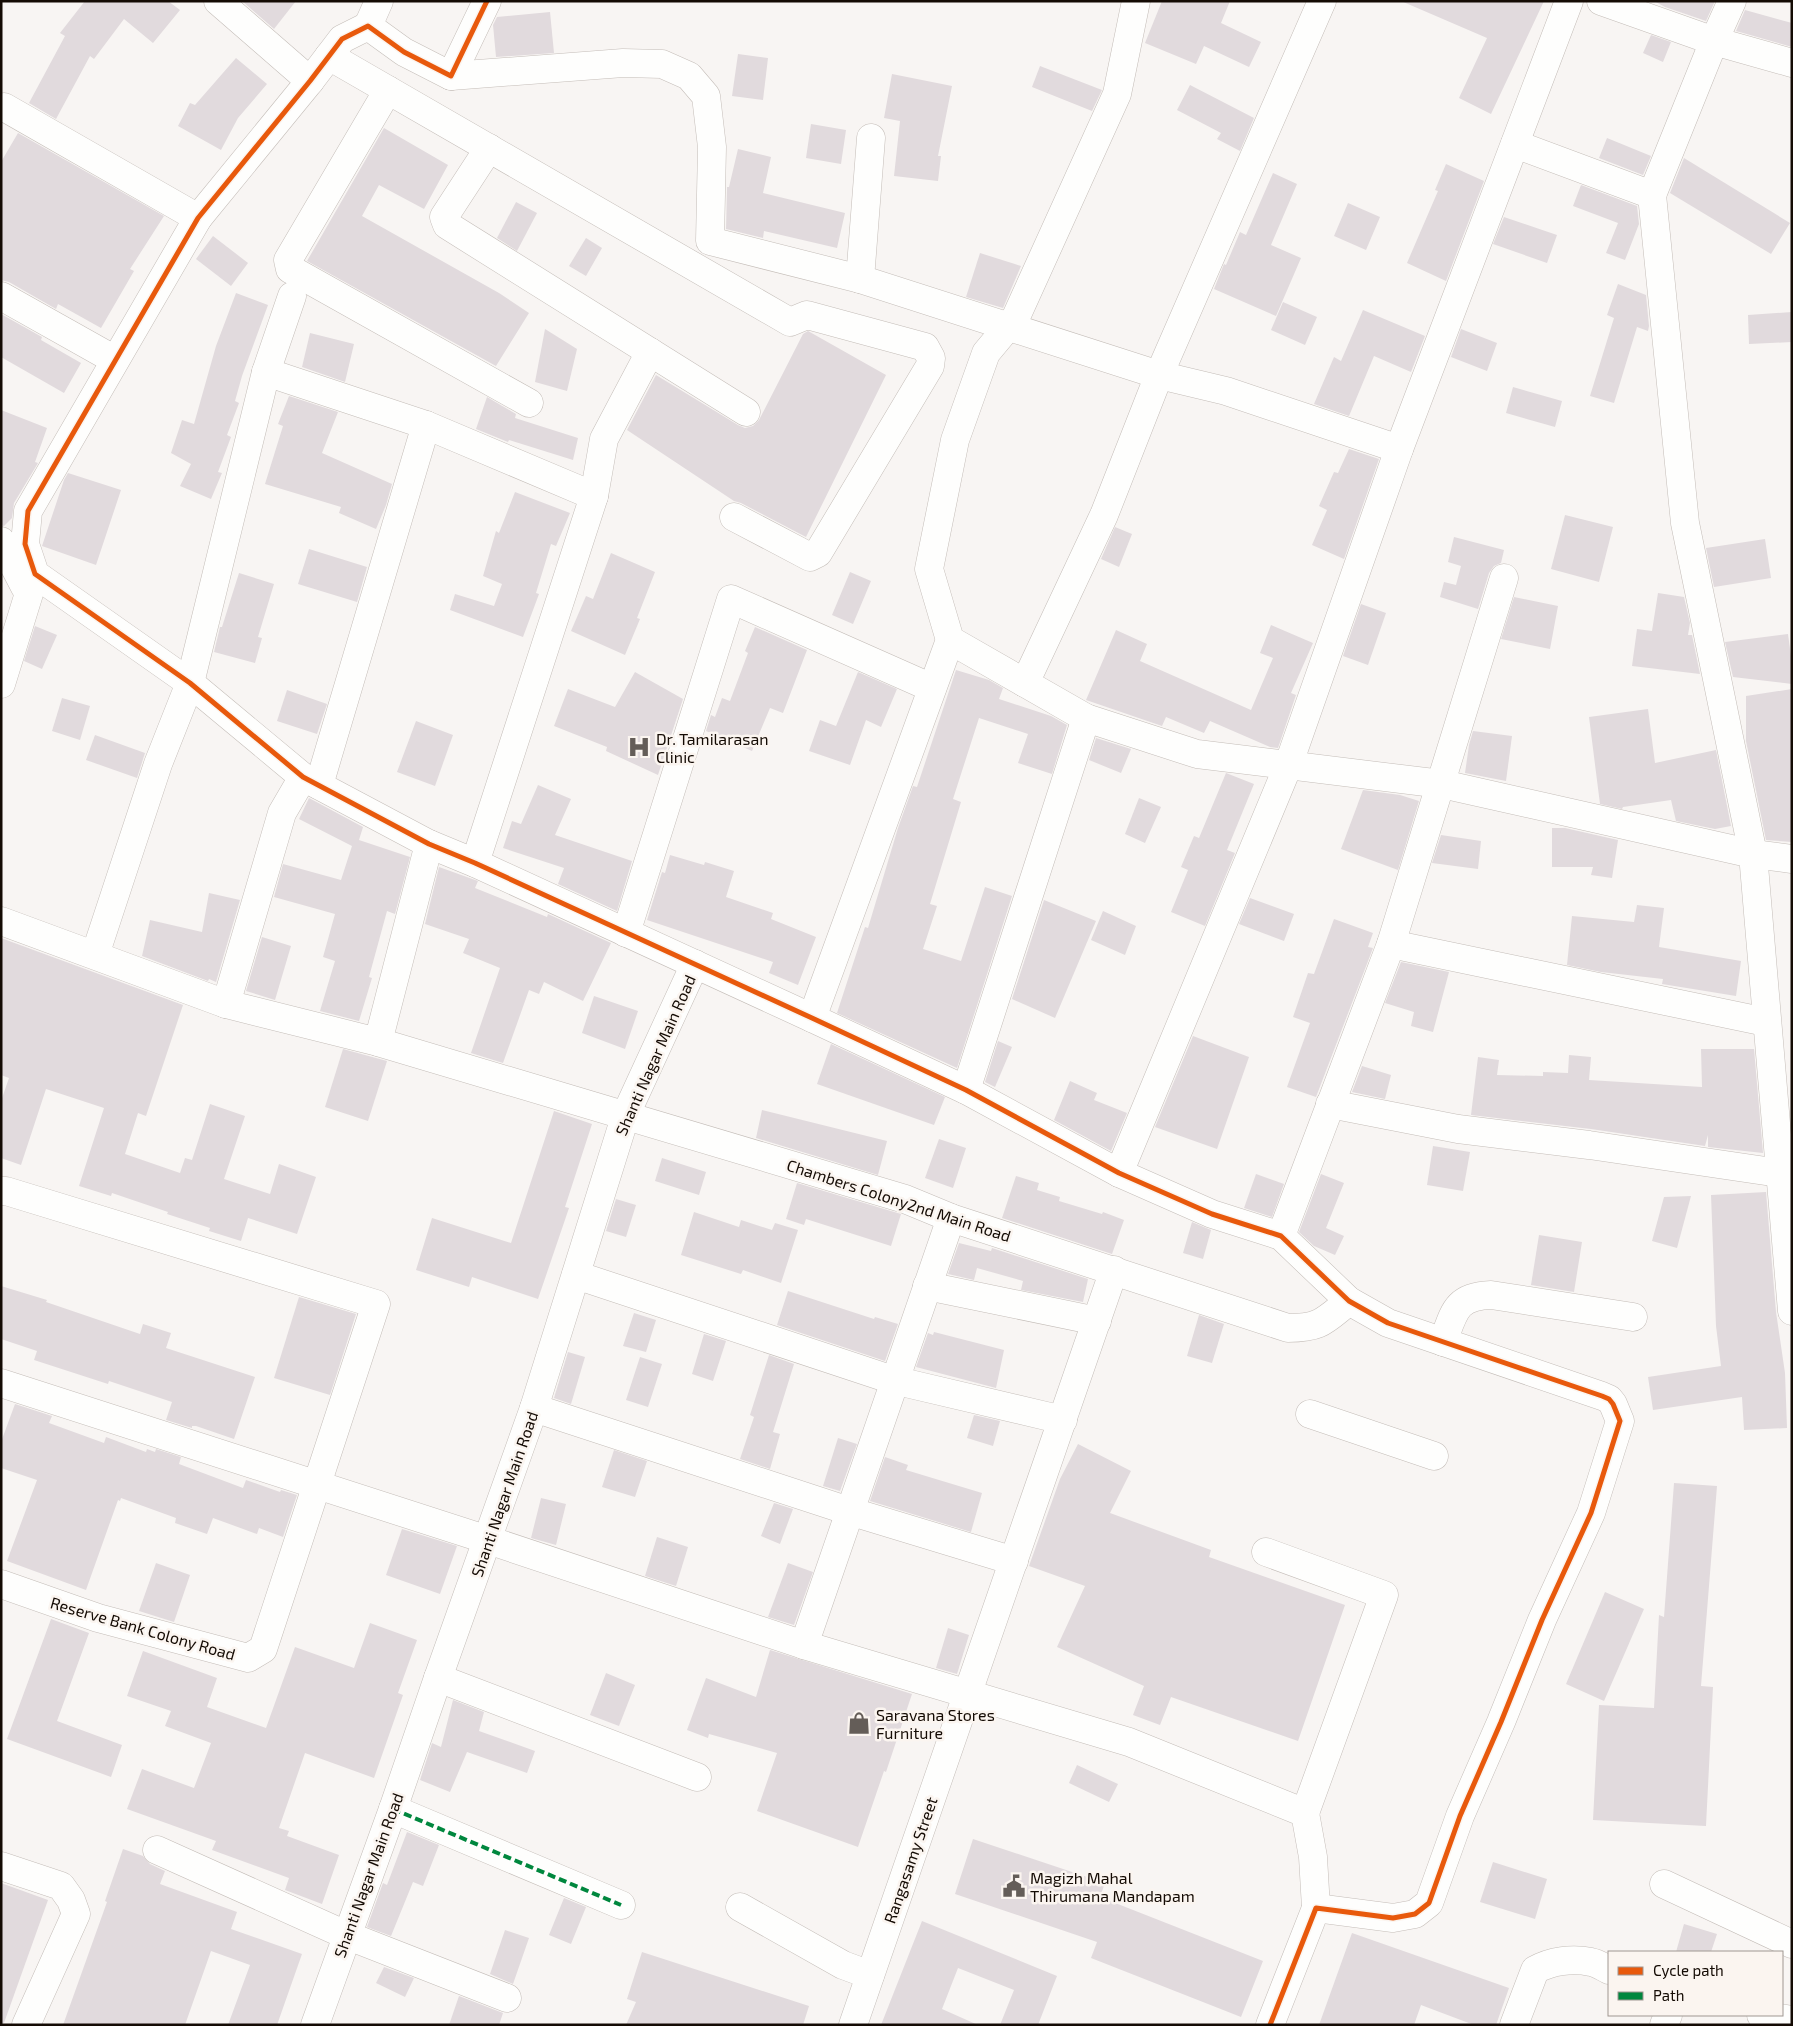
<svg xmlns="http://www.w3.org/2000/svg" width="1793" height="2026" font-family="'Exo 2',sans-serif">
<style>
.building{fill:#e1dadd}
.lines{fill:none;stroke-linecap:round;stroke-linejoin:round}
.minor-casing{stroke:#c4bdb8;stroke-width:29}
.minor{stroke:#fefefd;stroke-width:28}
.quiet{stroke:#00873e;stroke-width:4;stroke-dasharray:8 4;stroke-linecap:butt}
.cycleway-casing{stroke:#fbf5f0;stroke-width:8}
.cycleway{stroke:#e8590c;stroke-width:5}
.labels{text-anchor:middle;dominant-baseline:central;stroke-width:5;stroke-linejoin:round;paint-order:stroke}
.poi-label{font-size:16px;fill:#140b04;stroke:#fbf5f0;text-anchor:start}
.street-label{font-size:16px;fill:#140b04;stroke:#fbf5f0}
</style>
<rect width="100%" height="100%" fill="#f8f5f3"/>
<g class="building">
<path d="M85,1h83l12,9 -27,33 -29,-24 -30,40 -4,-3 -34,63 -27,-16 36,-67 -5,-3z"/>
<path d="M242,1h54l-22,28z"/>
<path d="M1162,1h68l-9,22 40,19 -12,25 -45,-21 -8,18 -51,-21z"/>
<path d="M1401,1h143l-53,113 -32,-16 28,-60z"/>
<path d="M1654,1h61l-9,20 -41,-14z"/>
<path d="M1745,10l47,13v24l-56,-16z"/>
<path d="M550,12l4,41 -58,4 -3,-32 4,-8z"/>
<path d="M1651,35l20,7 -8,20 -20,-9z"/>
<path d="M738,54l30,4 -5,42 -31,-4z"/>
<path d="M236,58l31,26 -29,34 -17,32 -43,-24 12,-23 5,2z"/>
<path d="M1040,66l62,24 -10,21 -60,-24z"/>
<path d="M892,74l60,12 -14,70h3l-3,25 -44,-5 6,-55 -16,-3z"/>
<path d="M1190,85l64,33 -14,33 -23,-12 4,-6 -44,-23z"/>
<path d="M811,124l35,6 -5,34 -35,-6z"/>
<path d="M384,128l64,37 -24,44 -45,-24 -17,31 137,77 30,20 -33,53 -189,-105z"/>
<path d="M18,133l146,83 -34,53 4,2 -33,57 -43,-24 -2,5 -47,-27 -8,-2v-118z"/>
<path d="M1607,138l44,18 -8,19 -44,-17z"/>
<path d="M738,149l33,8 -8,36 82,20 -8,35 -73,-17 -1,7 -37,-9 1,-39v-3h2z"/>
<path d="M1684,158l106,65 -19,31 -101,-61z"/>
<path d="M1446,164l38,17 -38,100 -39,-18 31,-72 -3,-1z"/>
<path d="M1273,173l24,11 -26,61 30,13 -25,58 -62,-27 10,-25 2,1 14,-33 6,3z"/>
<path d="M1581,185l56,21 2,18 -14,36 -19,-7 12,-30 -45,-17z"/>
<path d="M516,202l21,11 -20,38 -20,-13z"/>
<path d="M1348,203l32,14 -14,33 -32,-14z"/>
<path d="M1504,217l53,18 -10,28 -54,-19z"/>
<path d="M213,236l35,27 -17,23 -35,-27z"/>
<path d="M586,238l16,10 -16,28 -17,-10z"/>
<path d="M980,253l41,13 -18,42 -37,-11z"/>
<path d="M1618,284l28,11 3,31 -1,5 -11,-4 -23,76 -24,-7 24,-78 -7,-3z"/>
<path d="M236,293l32,12 -26,71 -7,25 4,2 -12,32 4,2 -13,35 4,1 -11,26 -31,-13 11,-22 -20,-11 11,-33 12,4 22,-78z"/>
<path d="M1283,302l34,15 -12,28 -34,-15z"/>
<path d="M1363,310l62,26 -14,36 -37,-16 -25,60 -35,-12 20,-47 7,4z"/>
<path d="M1792,312v30l-43,2 -1,-29z"/>
<path d="M1,314l41,23 -1,3 40,23 -17,30 -63,-36z"/>
<path d="M545,329l32,20 -10,42 -32,-9z"/>
<path d="M1461,329l36,14 -10,28 -36,-14z"/>
<path d="M808,331l78,44 -80,162 -65,-34 -7,-2 -107,-71 29,-55 82,50 7,3 8,-2 6,-6 44,-86z"/>
<path d="M310,333l44,11 -9,38 -43,-15z"/>
<path d="M1513,387l49,14 -7,26 -49,-14z"/>
<path d="M289,396l49,16 -16,41 70,31 -6,21 -10,24 -37,-16 2,-6 -76,-23 18,-58 -5,-2z"/>
<path d="M487,397l29,17 -1,4 63,20 -5,22 -64,-20 -1,2 -32,-13z"/>
<path d="M1,410l46,18 -12,34 3,1 -24,40 -2,15 -8,8 -3,-1z"/>
<path d="M1349,449l30,10 -35,100 -32,-14 15,-35 -8,-4 15,-34 4,1z"/>
<path d="M68,473l53,17 -25,75 -54,-19 22,-66z"/>
<path d="M515,492l55,21 -14,33 -5,-2 -15,49 3,1 -16,43 -73,-27 5,-16 39,12 8,-22 -19,-8 13,-45 3,2z"/>
<path d="M1565,515l48,12 -14,55 -48,-13z"/>
<path d="M1115,527l17,7 -13,33 -18,-8z"/>
<path d="M1454,537l50,13 -3,13 -7,3 -5,7 -11,36 -38,-12 4,-15 12,3 5,-19 -13,-4z"/>
<path d="M1765,539l6,39 -57,9 -8,-39z"/>
<path d="M309,549l58,18 -10,35 -59,-18z"/>
<path d="M611,553l44,19 -18,46 3,1 -15,36 -54,-24 15,-35 7,3z"/>
<path d="M850,572l21,9 -18,43 -21,-9z"/>
<path d="M239,573l35,11 -16,53 4,1 -7,25 -41,-11 6,-25h2z"/>
<path d="M1658,593l26,4 6,26 -2,12h4l8,39 -68,-8 5,-37 15,2z"/>
<path d="M1514,597l44,9 -8,43 -49,-10z"/>
<path d="M1361,604l25,9 -18,52 -25,-9z"/>
<path d="M1271,625l42,18 -22,50 5,2 -18,53 -8,-1 -60,-26 -6,12 -38,-16 -4,9 -76,-26 30,-70 31,14 -7,17 111,49 22,-52 -13,-5z"/>
<path d="M35,626l22,9 -15,34 -18,-8z"/>
<path d="M755,627l52,23 -24,63 -13,-5 -18,43 -46,-20 5,-16 4,2 7,-19 8,3 18,-48 -3,-2z"/>
<path d="M1788,634l4,30v20l-59,-7 -8,-35z"/>
<path d="M956,670l33,10 14,8 -4,11 52,17 16,9 -15,49 -34,-11 10,-29 -49,-16 -26,81 8,3 -31,102 7,2 -14,43 38,12 24,-74 27,9 -55,172 -120,-55 28,-86 3,1 30,-100 15,-42 4,1z"/>
<path d="M635,672l48,27 -25,76 -52,-24 1,-4 -53,-21 14,-37 47,18z"/>
<path d="M858,672l39,17 -16,38 -15,-7 -16,45 -41,-14 11,-31 16,6z"/>
<path d="M1792,689v153l-26,-2 -20,-99v-45z"/>
<path d="M287,690l40,14 -10,30 -40,-13z"/>
<path d="M62,698l28,8 -10,34 -28,-9z"/>
<path d="M1648,709l7,54 61,-13 15,76 -16,3 -39,-8 -5,-21 -48,7 -1,2 -22,-5 -11,-87z"/>
<path d="M416,721l37,14 -18,51 -38,-14z"/>
<path d="M1473,731l39,5 -6,45 -41,-8 4,-28z"/>
<path d="M95,735l50,18 -8,25 -51,-18z"/>
<path d="M1096,738l35,11 -10,24 -32,-13z"/>
<path d="M1226,773l28,11 -27,66 8,3 -30,73 -34,-14 17,-42 -7,-3 13,-31 5,2z"/>
<path d="M538,785l33,14 -16,36 77,26 -15,50 -59,-27 6,-16 -61,-20 9,-27 9,3z"/>
<path d="M1363,790l37,5 19,6 -21,69 -57,-21z"/>
<path d="M309,798l54,29 -4,13 51,17 -15,57 -8,-3 -18,66 3,1 -13,43 -39,-10 15,-50 -12,-4 12,-43 -61,-17 9,-33 58,16 11,-34 -53,-27z"/>
<path d="M1139,798l22,9 -16,36 -20,-9z"/>
<path d="M1552,828h13l53,12 -6,38 -21,-3 2,-8h-41z"/>
<path d="M1441,835l40,6 -3,28 -46,-6z"/>
<path d="M670,855l34,10 1,-3 29,9 -8,26 47,16 -2,6 45,18 -18,48 -29,-12 4,-11 -126,-42 15,-48 3,1z"/>
<path d="M439,867l39,14 -3,7 72,29 1,-3 63,29 -28,58 -39,-19 -5,12 -10,-4 -26,73 -32,-10 29,-85 -37,-15 6,-14 -44,-15z"/>
<path d="M209,893l31,7 -24,82 -7,-3 -1,2 -66,-25 8,-36 52,12z"/>
<path d="M1250,898l44,16 -10,27 -45,-17z"/>
<path d="M1044,900l52,21 -41,97 -43,-19z"/>
<path d="M1637,905l27,3 -5,39 82,14 -5,35 -74,-12 1,-5 -62,-7 -34,-7 5,-49 62,6z"/>
<path d="M1103,911l33,15 -11,29 -34,-15z"/>
<path d="M1334,919l39,14 -5,14 5,1 -57,149 -29,-10 23,-64 -17,-6 15,-44 6,1z"/>
<path d="M262,937l29,9 -16,54 -29,-9z"/>
<path d="M1,938l182,67 -37,111 -8,-3 -13,41 55,19 5,-15 7,2 18,-56 35,12 -21,63 46,15 9,-30 37,13 -19,57 -49,-16 -7,23 -32,-10 1,-3 -43,-14 1,-2 -56,-19 -1,3 -32,-10 25,-78 -58,-19 -25,76 -20,-7v-57l8,-23 -8,-3z"/>
<path d="M1401,962l48,10 -16,60 -22,-6 3,-14 -29,-9z"/>
<path d="M594,996l44,15 -13,38 -43,-16z"/>
<path d="M1193,1036l56,21 -32,92 -62,-22z"/>
<path d="M998,1041l14,6 -17,40 -10,-5z"/>
<path d="M831,1044l114,53 -11,28 -117,-41z"/>
<path d="M343,1049l44,12 -19,60 -43,-14z"/>
<path d="M1701,1049h53l9,104 -55,-6v-12l-3,11 -114,-17 -120,-14 7,-58 21,3 -2,15 46,1v-4l25,1 1,-18 22,2 -2,23 113,7z"/>
<path d="M1362,1066l29,9 -6,24 -33,-7z"/>
<path d="M1070,1081l27,12 -3,7 33,13 -16,38 -57,-31z"/>
<path d="M762,1110l125,31 -9,34 -122,-37z"/>
<path d="M554,1111l38,13 -27,83 4,1 -31,91 -66,-22 -3,10 -53,-17 16,-52 79,25z"/>
<path d="M939,1139l27,9 -13,40 -28,-10z"/>
<path d="M1433,1146l37,6 -7,39 -36,-6z"/>
<path d="M662,1158l44,14 -7,23 -44,-14z"/>
<path d="M1256,1174l28,10 -12,33 -28,-9z"/>
<path d="M1321,1174l23,9 -18,45 18,8 -9,19 -21,-9 -15,-14z"/>
<path d="M1016,1176l23,7 -2,7 23,7 -1,4 43,13 1,-2 21,8 -12,34 -110,-36z"/>
<path d="M797,1183l104,31 -10,32 -85,-27 -2,6 -18,-6z"/>
<path d="M1766,1192l10,120 9,61 2,55 -43,2 -2,-33 -89,13 -5,-33 73,-11 -5,-40 -5,-131z"/>
<path d="M1691,1196l-14,52 -25,-7 12,-44z"/>
<path d="M616,1199l20,6 -10,32 -20,-6z"/>
<path d="M694,1212l45,15 2,-7 31,10 3,-7 23,7 -17,53 -38,-13 -2,4 -60,-19z"/>
<path d="M1192,1222l19,8 -8,29 -20,-6z"/>
<path d="M1539,1235l43,7 -8,50 -43,-7z"/>
<path d="M959,1243l32,8 1,-3 96,31 -5,23 -62,-12 2,-9 -46,-13 -3,12 -26,-6z"/>
<path d="M1,1286l46,14 -1,2 94,32 3,-10 28,9 -5,15 89,29 -21,62 -38,-13h-4v2l-26,-8 6,-18 -63,-21 -1,3 -74,-24 3,-9 -36,-12z"/>
<path d="M788,1291l86,28 1,-2 23,7 -13,37 -108,-36z"/>
<path d="M299,1297l57,17 -26,81 -56,-17z"/>
<path d="M634,1313l22,7 -10,32 -23,-6z"/>
<path d="M1199,1315l25,9 -12,39 -25,-7z"/>
<path d="M934,1332l70,18 -8,38 -80,-21 12,-34 5,2z"/>
<path d="M704,1334l22,7 -13,40 -21,-7z"/>
<path d="M568,1352l17,5 -14,47 -17,-6z"/>
<path d="M769,1355l25,9 -21,68 7,2 -10,35 -30,-10 14,-42 -4,-2z"/>
<path d="M640,1357l22,7 -14,43 -22,-7z"/>
<path d="M15,1404l37,12 -3,7 55,20 2,-6 40,15 1,-3 8,3 1,-3 25,8 -2,7 64,24 3,-8 34,12 1,-2 16,5 -14,42 -24,-9 -2,6 -44,-16 -6,16 -32,-11 1,-5 -55,-20 -1,3 -2,-1 -32,90 -79,-29 30,-81 -36,-12v-26z"/>
<path d="M974,1415l26,6 -7,25 -26,-8z"/>
<path d="M838,1438l19,6 -17,47 -17,-5z"/>
<path d="M1078,1444l53,27 -21,42 101,37 -2,7 136,48 -47,136 -127,-44 -11,28 -27,-10 11,-29 -87,-39 28,-61 -56,-20 31,-87z"/>
<path d="M614,1450l33,11 -12,36 -33,-10z"/>
<path d="M885,1457l23,8 -2,5 76,23 -11,39 -101,-31z"/>
<path d="M1674,1483l43,3 -16,200 12,1 -7,139 -113,-6 6,-115 55,3 5,-93 5,2z"/>
<path d="M541,1498l25,6 -10,41 -25,-7z"/>
<path d="M774,1503l19,6 -13,35 -19,-8z"/>
<path d="M402,1529l55,17 -17,48 -54,-19z"/>
<path d="M657,1537l31,10 -12,39 -31,-10z"/>
<path d="M156,1563l34,12 -16,47 -35,-11z"/>
<path d="M788,1563l25,9 -19,53 -26,-8z"/>
<path d="M1605,1592l39,17 -40,92 -38,-17z"/>
<path d="M51,1619l38,14 -32,88 65,24 -11,32 -104,-38z"/>
<path d="M370,1623l47,17 -19,53 5,2 -29,83 -69,-25 -26,75 10,3 -2,5 52,19 -17,49 -37,-14 4,-12 -77,-28 4,-9 -89,-32 15,-40 52,19 17,-45 -46,-17 6,-15 -44,-15 16,-45 74,27 -10,29 59,21 29,-81 59,21z"/>
<path d="M948,1628l21,7 -12,39 -21,-6z"/>
<path d="M770,1650l142,44 -26,78 -2,-1 -26,76 -101,-36 20,-58 -68,-19 -1,4 -21,-8 19,-52 50,19z"/>
<path d="M606,1673l29,12 -16,41 -29,-11z"/>
<path d="M453,1700l31,12 -5,19 56,20 -8,22 -60,-21 -17,40 -30,-12 12,-37 9,4z"/>
<path d="M1077,1765l41,19 -9,18 -40,-19z"/>
<path d="M407,1832l32,13 -16,41 -10,-4 -22,54 -24,-9 16,-44 4,2z"/>
<path d="M973,1839l132,44 -5,14 163,64 -22,56 -150,-59 6,-16 -142,-48z"/>
<path d="M123,1849l20,7 7,8 15,7 -5,13 77,28 -6,17 71,25 -25,71h-49l22,-60 -39,-14 -26,74h-122l44,-123 -2,-1z"/>
<path d="M1493,1862l54,17 -12,40 -55,-17z"/>
<path d="M1,1883l47,17 -44,123h-3z"/>
<path d="M564,1898l22,9 -15,37 -22,-9z"/>
<path d="M922,1921l135,55 -19,49h-38l14,-35 -56,-22 -16,41 36,16h-97z"/>
<path d="M1684,1924l33,10 -6,18h-35z"/>
<path d="M505,1930l24,8 -16,46 -23,-10z"/>
<path d="M1352,1933l157,55 -13,37h-22l-53,-20 -7,20h-95z"/>
<path d="M642,1952l167,54 -6,19h-177l10,-23 -9,-3z"/>
<path d="M384,1967l30,11 -9,19 -29,-14z"/>
<path d="M459,1996l44,17 -4,12h-50z"/>
</g>
<g class="lines">
<defs>
<g id="minor">
<path d="M218,1l92,80"/>
<path d="M487,1l-36,75 -47,-24 -36,-26 -26,13 -32,42 -112,137 -170,293 -3,33 10,30 155,109 113,94 126,67 46,19 337,155 154,72 153,83 93,41 69,22 68,65 39,22 214,73 7,3 4,5 7,17 -29,92 -49,107 -41,102 -41,94 -31,87 -14,11 -22,4 -77,-10 -46,117"/>
<path d="M1136,1l-19,93 -101,223 -30,36 -31,87 -26,129 21,71 136,78 111,36 245,30 311,70 39,5"/>
<path d="M1601,1l113,40 78,22"/>
<path d="M368,26l11,-25"/>
<path d="M329,56l461,266 17,-7 118,32 6,11 -1,8 -112,187 -8,4 -76,-40"/>
<path d="M451,76l172,-13 39,1 27,12 17,20 6,51 -2,94 150,38 299,96 67,16 173,58"/>
<path d="M388,90l-100,170 2,9 239,134"/>
<path d="M4,107l194,111"/>
<path d="M1515,144l137,51 33,328 68,331 39,457"/>
<path d="M489,148l-45,69 3,8 299,187"/>
<path d="M1652,195l62,-154 18,-40"/>
<path d="M860,279l11,-141"/>
<path d="M1,296l114,64"/>
<path d="M266,372l160,53"/>
<path d="M594,496l10,-57 46,-87"/>
<path d="M1,541l24,46"/>
<path d="M1025,683l79,-168 55,-140 163,-374"/>
<path d="M1,684l34,-110"/>
<path d="M319,785l107,-360 168,71 -119,367"/>
<path d="M1,921l225,83 152,38 527,157 46,19 337,110c33,0 36,-7 61,-27"/>
<path d="M626,933l105,-334 201,89"/>
<path d="M1391,944l375,78"/>
<path d="M95,955l63,-191 32,-81 76,-311 26,-76"/>
<path d="M226,1004l56,-191 21,-36"/>
<path d="M812,1018l138,-378"/>
<path d="M378,1042l51,-198"/>
<path d="M966,1090l120,-372"/>
<path d="M1330,1104l128,25 131,16 190,28"/>
<path d="M1119,1173l169,-407 111,-317 170,-448"/>
<path d="M1,1191h5l370,113 -113,345 -15,9 -150,-40 -97,-34"/>
<path d="M1281,1236l110,-292 113,-366"/>
<path d="M576,1275l317,105 170,40"/>
<path d="M927,1286l170,35"/>
<path d="M1443,1342c11,-29 12,-46 48,-47l142,22"/>
<path d="M1,1383l487,157 316,105 325,97 176,71 8,44 3,51"/>
<path d="M534,1408l315,103 165,50"/>
<path d="M1310,1414l124,42"/>
<path d="M1266,1552l118,43 -79,218"/>
<path d="M804,1645l147,-427"/>
<path d="M438,1678l259,99"/>
<path d="M393,1809l228,96"/>
<path d="M157,1850l189,85 161,63"/>
<path d="M1,1866l60,20 10,14 5,14 -50,111"/>
<path d="M1664,1884l128,60"/>
<path d="M740,1907l103,58 27,10"/>
<path d="M1761,2015l31,5"/>
<path d="M315,2025l78,-216 45,-131 96,-270 92,-294 69,-150"/>
<path d="M853,2025l261,-755"/>
<path d="M1514,2025l21,-55c16,-9 37,-12 56,-8 6,1 12,5 18,8"/>
<path d="M1664,2025l4,-10"/>
</g>
</defs>
<use href="#minor" class="minor-casing"/>
<use href="#minor" class="minor"/>
<path class="quiet" d="M393,1809l228,96"/>
<defs>
<path id="cycleway" d="M487,1l-36,75 -47,-24 -36,-26 -26,13 -32,42 -112,137 -170,293 -3,33 10,30 155,109 113,94 126,67 46,19 337,155 154,72 153,83 93,41 69,22 68,65 39,22 214,73 7,3 4,5 7,17 -29,92 -49,107 -41,102 -41,94 -31,87 -14,11 -22,4 -77,-10 -46,117"/>
</defs>
<use href="#cycleway" class="cycleway-casing"/>
<use href="#cycleway" class="cycleway"/>
</g>
<defs>
<symbol id="hospital-bare" viewBox="-9 -9 18 18"><path d="M-5-5h3v3.5h4V-5h3V5h-3V1.5h-4V5h-3Z" fill="#645d58" stroke="#fbf5f0" stroke-width="2.5" paint-order="stroke"/></symbol>
<symbol id="shop-bare" viewBox="-9 -9 18 18"><path d="M-5-2.5h2.3a2.7 3.5 0 0 1 5.4 0H5L5.5 6h-11ZM-1.5-2.5h3a1.5 2.3 0 0 0-3 0Z" fill="#645d58" stroke="#fbf5f0" stroke-width="2.5" paint-order="stroke"/></symbol>
<symbol id="civic-bare" viewBox="-9 -9 18 18"><path d="M-.6-6.5H3V-4.5H.6V-3L4-1V1h2V6H-6V1h2V-1L-.6-3ZM-1.2 2.5V6h2.4V2.5Z" fill="#645d58" stroke="#fbf5f0" stroke-width="2.5" paint-order="stroke"/></symbol>
</defs>
<g fill-rule="evenodd">
<use href="#hospital-bare" x="623" y="731" width="32" height="32"/>
<use href="#shop-bare" x="843" y="1707" width="32" height="32"/>
<use href="#civic-bare" x="998" y="1870" width="32" height="32"/>
</g>
<g class="labels">
<g class="poi-label">
<text x="656" y="738">Dr. Tamilarasan<tspan x="656" dy="18">Clinic</tspan></text>
<text x="876" y="1714">Saravana Stores<tspan x="876" dy="18">Furniture</tspan></text>
<text x="1030" y="1877">Magizh Mahal<tspan x="1030" dy="18">Thirumana Mandapam</tspan></text>
</g>
<g class="street-label">
<text transform="translate(655 1055) rotate(-66)">Shanti Nagar Main Road</text>
<text transform="translate(899 1200) rotate(18)">Chambers Colony2nd Main Road</text>
<text transform="translate(504 1494) rotate(-71)">Shanti Nagar Main Road</text>
<text transform="translate(143 1628) rotate(16)">Reserve Bank Colony Road</text>
<text transform="translate(910 1860) rotate(-71)">Rangasamy Street</text>
<text transform="translate(368 1875) rotate(-70)">Shanti Nagar Main Road</text>
</g>
</g>
<rect width="1793" height="2026" fill="none" stroke="#140b04" stroke-width="5"/>
<rect x="1608" y="1951" width="175" height="65" fill="#fbf5f0" stroke="#9f9792"/>
<rect x="1618" y="1967" width="25" height="8" fill="#e8590c" stroke="#9f9792"/>
<text x="1653" y="1976" font-size="15" fill="#140b04">Cycle path</text>
<rect x="1618" y="1992" width="25" height="8" fill="#00873e" stroke="#9f9792"/>
<text x="1653" y="2001" font-size="15" fill="#140b04">Path</text>
</svg>
